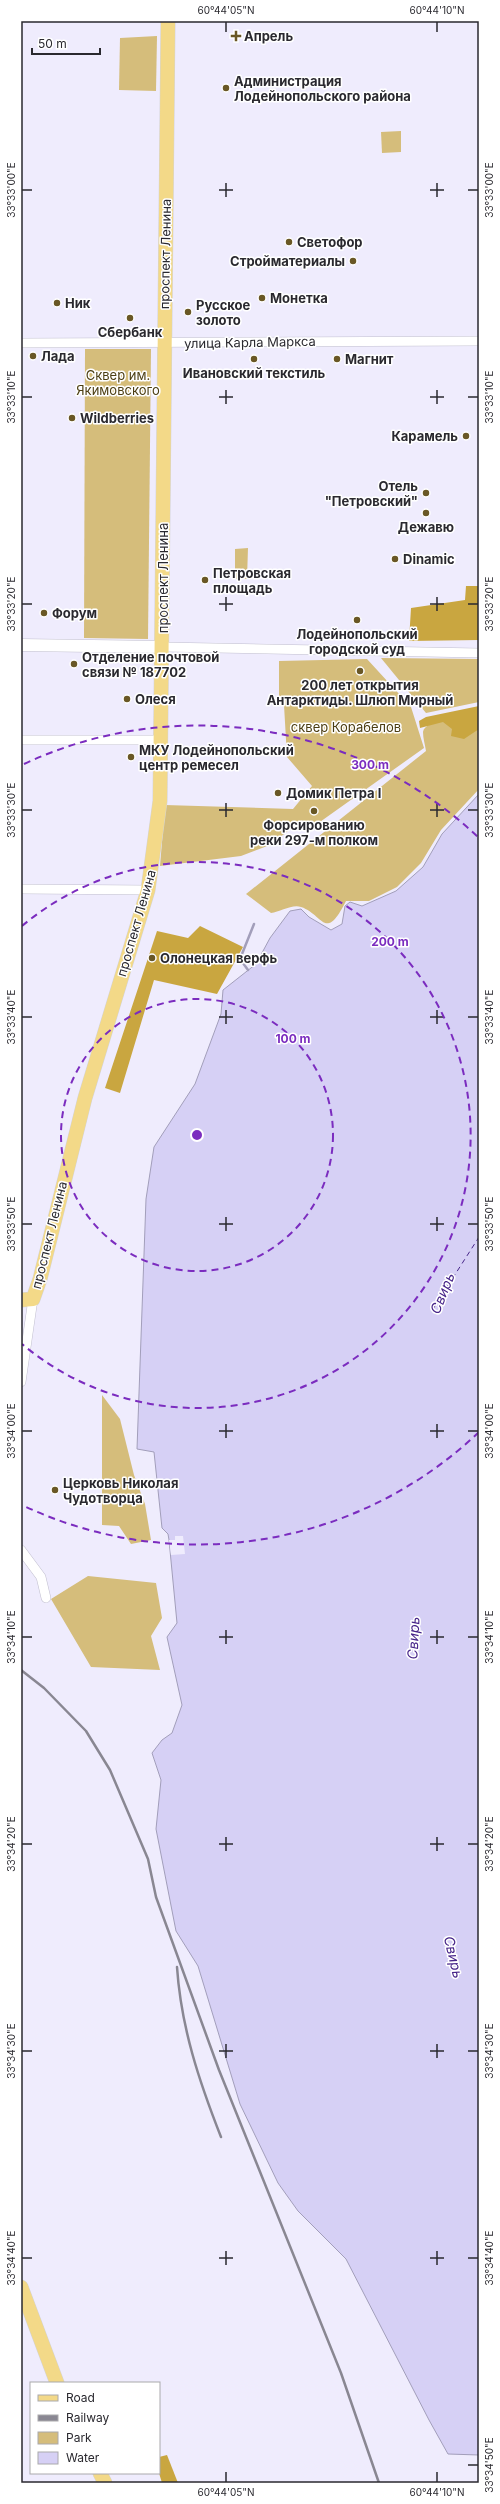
<svg xmlns="http://www.w3.org/2000/svg" width="500" height="2504" font-family="Inter,sans-serif">
<style>
.green{fill:#d5bd7b}
.forest{fill:#c9a640}
.water{fill:#d6d0f5;stroke:#a29eba}
.pier{fill:#efecfd}
.lines{fill:none;stroke-linecap:round;stroke-linejoin:round}
.stream{stroke:#a29eba;stroke-width:2.5}
.ferry{stroke:#472589;stroke-width:1;stroke-dasharray:5 4;stroke-linecap:butt}
.street-casing{stroke:#c1bfcf;stroke-width:10}
.secondary-casing{stroke:#c1bfcf;stroke-width:13}
.primary-casing{stroke:#d4d4d5;stroke-width:15}
.street{stroke:#fff;stroke-width:9}
.secondary{stroke:#fff;stroke-width:12}
.primary{stroke:#f3d988;stroke-width:14}
.rail{stroke:#898792;stroke-width:2.5}
.ticks{fill:none;stroke:#2a292f;stroke-width:1.5}
.ring{fill:none;stroke:#7b2cbf;stroke-width:2;stroke-dasharray:7 5}
.poi-dot{fill:#695725;stroke:#fff;stroke-width:1.5}
.labels{text-anchor:middle;dominant-baseline:central;stroke-width:3;stroke-linejoin:round;paint-order:stroke}
.poi-label{font-size:13px;font-weight:bold;fill:#2a292f;stroke:#fff;text-anchor:start}
.street-label{font-size:13px;fill:#2a292f;stroke:#fff}
.park-label{font-size:13px;fill:#4b3d12;stroke:#fff}
.water-label{font-size:14px;font-style:italic;fill:#472589;stroke:#fff}
.centre{fill:#7b2cbf;stroke:#fff;stroke-width:2}
.ring-label{font-size:12px;text-anchor:middle;font-weight:bold;fill:#7b2cbf;stroke:#fff;stroke-width:3;stroke-linejoin:round;paint-order:stroke}
.neatline{fill:none;stroke:#2a292f;stroke-width:1.5}
.ticks-label{font-size:10px;text-anchor:middle;fill:#2a292f}
</style>
<rect width="100%" height="100%" fill="#efecfd"/>
<g class="green">
<path d="M157,36l-1,55 -37,-1 1,-52z"/>
<path d="M401,131v21l-19,1 -1,-21z"/>
<path d="M85,349h66l-3,290 -64,-1z"/>
<path d="M248,548l-1,31h-12v-30z"/>
<path d="M381,658l98,1v43l-53,11z"/>
<path d="M367,659l44,48 13,41 -114,81 -8,-9 -32,25 -29,11 -81,10 5,-61 128,4 19,-23 -25,-29 -3,-52h-5v-44z"/>
<path d="M479,718v71l-38,41 -20,33 -24,24 -28,14h-23c-21,42 -23,13 -45,6 -9,-3 -21,5 -30,6l-25,-19 180,-143c-1,-6 -3,-13 -3,-19 2,-14 44,-13 56,-14z"/>
<path d="M102,1395l18,24 14,56 11,29 6,36 -20,4 -12,-18 -17,-1z"/>
<path d="M88,1576l68,7 6,35 -11,18 9,34 -69,-3 -40,-68z"/>
</g>
<g class="forest">
<path d="M466,586h13v54l-70,1 2,-33 54,-8z"/>
<path d="M479,706v23l-15,10 -13,-3 1,-7 -9,-7 -23,6 -1,-7 7,-4z"/>
<path d="M200,926l43,21 -26,47 -63,-14 -34,113 -15,-5 52,-157 31,7z"/>
<path d="M167,2455l11,28h-16l-3,-10v-16z"/>
</g>
<path class="water" d="M479,794v1661l-31,-1 -19,-34 -83,-161 -48,-48 -20,-28 -38,-79 -42,-138 -22,-35 -20,-102 5,-49 -9,-27 10,-13 10,-7 10,-28 -15,-68 10,-14 -8,-83 -1,-6 -6,-6 -8,-76 -17,-3 9,-250 8,-52 41,-63 26,-70 2,-24 33,-26 14,-26 20,-27 11,-2 8,8 22,13 11,-6 3,-18 5,-4 12,4 34,-15 27,-24 19,-33z"/>
<path class="pier" d="M175,1536h8l2,18 -14,1 -2,-15h6z"/>
<g class="lines">
<path class="stream" d="M248,970l-8,-11 14,-35"/>
<path class="ferry" d="M433,1309l46,-72"/>
<defs>
<g id="street">
<path d="M21,343l458,-2"/>
<path d="M163,647l316,6"/>
<path d="M21,740h140"/>
<path d="M21,889l127,1"/>
<path d="M21,1382l12,-83"/>
<path d="M21,1550l20,27 5,21"/>
</g>
<path id="secondary" d="M21,645l142,2"/>
<g id="primary">
<path d="M21,1300l12,-1 7,-20 45,-181 63,-208 12,-89 8,-780"/>
<path d="M21,2287l36,96"/>
<path d="M100,2473l5,10"/>
</g>
</defs>
<use href="#street" class="street-casing"/>
<use href="#secondary" class="secondary-casing"/>
<use href="#primary" class="primary-casing"/>
<use href="#street" class="street"/>
<use href="#secondary" class="secondary"/>
<use href="#primary" class="primary"/>
<g class="rail">
<path d="M21,1670l23,18 42,43 24,39 38,89 8,38 63,173 122,303 38,110"/>
<path d="M177,1967c4,60 22,114 44,170"/>
</g>
</g>
<path class="ticks" d="M226,22v10M437,22v10M226,183v14M437,183v14M22,190h10M219,190h14M430,190h14M468,190h10M226,390v14M437,390v14M22,397h10M219,397h14M430,397h14M468,397h10M226,597v14M437,597v14M22,604h10M219,604h14M430,604h14M468,604h10M226,803v14M437,803v14M22,810h10M219,810h14M430,810h14M468,810h10M226,1010v14M437,1010v14M22,1017h10M219,1017h14M430,1017h14M468,1017h10M226,1217v14M437,1217v14M22,1224h10M219,1224h14M430,1224h14M468,1224h10M226,1424v14M437,1424v14M22,1431h10M219,1431h14M430,1431h14M468,1431h10M226,1630v14M437,1630v14M22,1637h10M219,1637h14M430,1637h14M468,1637h10M226,1837v14M437,1837v14M22,1844h10M219,1844h14M430,1844h14M468,1844h10M226,2044v14M437,2044v14M22,2051h10M219,2051h14M430,2051h14M468,2051h10M226,2251v14M437,2251v14M22,2258h10M219,2258h14M430,2258h14M468,2258h10M468,2465h10M226,2472v10M437,2472v10"/>
<g class="ring">
<circle cx="197" cy="1135" r="136"/>
<path d="M22 926A273 273 0 1 1 22 1344"/>
<path d="M479 1432A409 409 0 0 1 24 1506M24 764A409 409 0 0 1 479 838"/>
</g>
<g class="poi-dot">
<path d="M234 30h4v4h4v4h-4v4h-4v-4h-4v-4h4z"/>
<circle cx="226" cy="88" r="4"/>
<circle cx="289" cy="242" r="4"/>
<circle cx="353" cy="261" r="4"/>
<circle cx="262" cy="298" r="4"/>
<circle cx="57" cy="303" r="4"/>
<circle cx="188" cy="312" r="4"/>
<circle cx="130" cy="318" r="4"/>
<circle cx="33" cy="356" r="4"/>
<circle cx="254" cy="359" r="4"/>
<circle cx="337" cy="359" r="4"/>
<circle cx="72" cy="418" r="4"/>
<circle cx="466" cy="436" r="4"/>
<circle cx="426" cy="493" r="4"/>
<circle cx="426" cy="513" r="4"/>
<circle cx="395" cy="559" r="4"/>
<circle cx="205" cy="580" r="4"/>
<circle cx="44" cy="613" r="4"/>
<circle cx="357" cy="620" r="4"/>
<circle cx="74" cy="664" r="4"/>
<circle cx="360" cy="671" r="4"/>
<circle cx="127" cy="699" r="4"/>
<circle cx="131" cy="757" r="4"/>
<circle cx="278" cy="793" r="4"/>
<circle cx="314" cy="811" r="4"/>
<circle cx="152" cy="958" r="4"/>
<circle cx="55" cy="1490" r="4"/>
</g>
<g class="labels">
<g class="poi-label">
<text x="244" y="36">Апрель</text>
<text x="234" y="81">Администрация<tspan x="234" dy="15">Лодейнопольского района</tspan></text>
<text x="297" y="242">Светофор</text>
<text x="345" y="261" text-anchor="end">Стройматериалы</text>
<text x="270" y="298">Монетка</text>
<text x="65" y="303">Ник</text>
<text x="196" y="305">Русское<tspan x="196" dy="15">золото</tspan></text>
<text x="130" y="332" text-anchor="middle">Сбербанк</text>
<text x="41" y="356">Лада</text>
<text x="345" y="359">Магнит</text>
<text x="254" y="373" text-anchor="middle">Ивановский текстиль</text>
<text x="80" y="418">Wildberries</text>
<text x="458" y="436" text-anchor="end">Карамель</text>
<text x="418" y="486" text-anchor="end">Отель<tspan x="418" dy="15">"Петровский"</tspan></text>
<text x="426" y="527" text-anchor="middle">Дежавю</text>
<text x="403" y="559">Dinamic</text>
<text x="213" y="573">Петровская<tspan x="213" dy="15">площадь</tspan></text>
<text x="52" y="613">Форум</text>
<text x="357" y="634" text-anchor="middle">Лодейнопольский<tspan x="357" dy="15">городской суд</tspan></text>
<text x="82" y="657">Отделение почтовой<tspan x="82" dy="15">связи № 187702</tspan></text>
<text x="360" y="685" text-anchor="middle">200 лет открытия<tspan x="360" dy="15">Антарктиды. Шлюп Мирный</tspan></text>
<text x="135" y="699">Олеся</text>
<text x="139" y="750">МКУ Лодейнопольский<tspan x="139" dy="15">центр ремесел</tspan></text>
<text x="286" y="793">Домик Петра I</text>
<text x="314" y="825" text-anchor="middle">Форсированию<tspan x="314" dy="15">реки 297-м полком</tspan></text>
<text x="160" y="958">Олонецкая верфь</text>
<text x="63" y="1483">Церковь Николая<tspan x="63" dy="15">Чудотворца</tspan></text>
</g>
<g class="street-label">
<text transform="translate(165 254) rotate(-89)">проспект Ленина</text>
<text transform="translate(250 342) rotate(-1)">улица Карла Маркса</text>
<text transform="translate(163 578) rotate(-90)">проспект Ленина</text>
<text transform="translate(136 923) rotate(-74)">проспект Ленина</text>
<text transform="translate(49 1235) rotate(-76)">проспект Ленина</text>
</g>
<g class="park-label">
<text x="118" y="375">Сквер им.<tspan x="118" dy="15">Якимовского</tspan></text>
<text x="346" y="727">сквер Корабелов</text>
</g>
<g class="water-label">
<text transform="translate(442 1293) rotate(-68)">Свирь</text>
<text transform="translate(413 1638) rotate(-87)">Свирь</text>
<text transform="translate(454 1957) rotate(77)">Свирь</text>
</g>
</g>
<circle cx="197" cy="1135" r="6" class="centre"/>
<g class="ring-label">
<text x="370" y="769">300 m</text>
<text x="390" y="946">200 m</text>
<text x="293" y="1043">100 m</text>
</g>
<rect width="500" height="2504" fill="none" stroke="#ffffff" stroke-width="44"/>
<rect x="30" y="2382" width="130" height="92" fill="#ffffff" stroke="#aaa9ac"/>
<rect x="38" y="2395" width="20" height="6" fill="#f3d988" stroke="#aaa9ac"/>
<text x="66" y="2402" font-size="12" fill="#2a292f">Road</text>
<rect x="38" y="2415" width="20" height="6" fill="#898792" stroke="#aaa9ac"/>
<text x="66" y="2422" font-size="12" fill="#2a292f">Railway</text>
<rect x="38" y="2432" width="20" height="12" fill="#d5bd7b" stroke="#aaa9ac"/>
<text x="66" y="2442" font-size="12" fill="#2a292f">Park</text>
<rect x="38" y="2452" width="20" height="12" fill="#d6d0f5" stroke="#aaa9ac"/>
<text x="66" y="2462" font-size="12" fill="#2a292f">Water</text>
<path d="M32 48v6h68v-6" fill="none" stroke="#2a292f" stroke-width="2"/>
<text x="38" y="48" font-size="12" fill="#2a292f" stroke="#ffffff" stroke-width="3" paint-order="stroke">50 m</text>
<rect x="22" y="22" width="456" height="2460" class="neatline"/>
<g class="ticks-label">
<text x="226" y="14">60°44'05"N</text>
<text x="437" y="14">60°44'10"N</text>
<text transform="translate(11 190) rotate(-90)" y="4">33°33'00"E</text>
<text transform="translate(489 190) rotate(-90)" y="4">33°33'00"E</text>
<text transform="translate(11 397) rotate(-90)" y="4">33°33'10"E</text>
<text transform="translate(489 397) rotate(-90)" y="4">33°33'10"E</text>
<text transform="translate(11 604) rotate(-90)" y="4">33°33'20"E</text>
<text transform="translate(489 604) rotate(-90)" y="4">33°33'20"E</text>
<text transform="translate(11 810) rotate(-90)" y="4">33°33'30"E</text>
<text transform="translate(489 810) rotate(-90)" y="4">33°33'30"E</text>
<text transform="translate(11 1017) rotate(-90)" y="4">33°33'40"E</text>
<text transform="translate(489 1017) rotate(-90)" y="4">33°33'40"E</text>
<text transform="translate(489 1224) rotate(-90)" y="4">33°33'50"E</text>
<text transform="translate(11 1224) rotate(-90)" y="4">33°33'50"E</text>
<text transform="translate(489 1431) rotate(-90)" y="4">33°34'00"E</text>
<text transform="translate(11 1431) rotate(-90)" y="4">33°34'00"E</text>
<text transform="translate(489 1637) rotate(-90)" y="4">33°34'10"E</text>
<text transform="translate(11 1637) rotate(-90)" y="4">33°34'10"E</text>
<text transform="translate(11 1844) rotate(-90)" y="4">33°34'20"E</text>
<text transform="translate(489 1844) rotate(-90)" y="4">33°34'20"E</text>
<text transform="translate(11 2051) rotate(-90)" y="4">33°34'30"E</text>
<text transform="translate(489 2051) rotate(-90)" y="4">33°34'30"E</text>
<text transform="translate(489 2258) rotate(-90)" y="4">33°34'40"E</text>
<text transform="translate(11 2258) rotate(-90)" y="4">33°34'40"E</text>
<text transform="translate(489 2465) rotate(-90)" y="4">33°34'50"E</text>
<text x="226" y="2496">60°44'05"N</text>
<text x="437" y="2496">60°44'10"N</text>
</g>
</svg>
